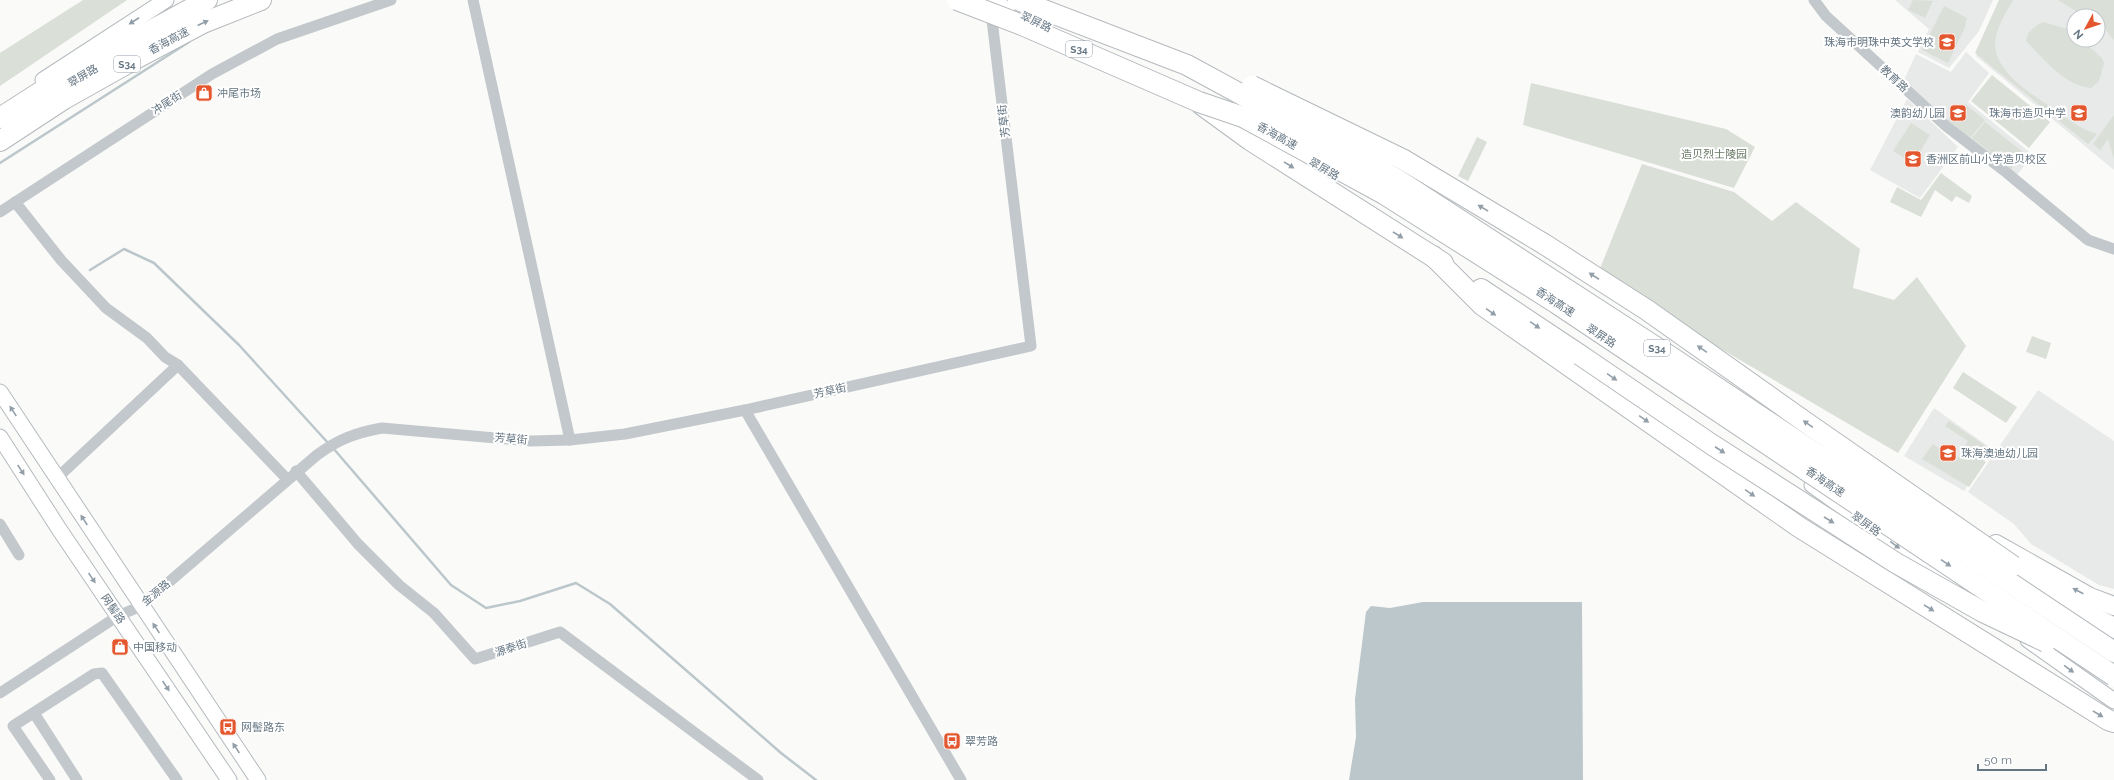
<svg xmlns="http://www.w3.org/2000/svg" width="2114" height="780" font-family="Raleway,'Noto Sans SC',sans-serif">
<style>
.built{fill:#e8e9e9;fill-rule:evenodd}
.green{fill:#dadfd7}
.water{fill:#bbc7cb}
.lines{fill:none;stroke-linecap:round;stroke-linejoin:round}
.stream{stroke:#bbc7cb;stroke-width:2.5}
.secondary-casing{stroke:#b3babf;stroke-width:17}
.trunk-casing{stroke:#b4b9bd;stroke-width:20}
.motorway-casing{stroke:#b4b9bd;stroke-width:22}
.minor{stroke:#c3c8cc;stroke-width:11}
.secondary{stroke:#fff;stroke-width:15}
.trunk{stroke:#fff;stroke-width:18}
.motorway{stroke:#fff;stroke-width:20}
.motorway-bridge-casing{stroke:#b4b9bd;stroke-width:22;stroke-linecap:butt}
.motorway-bridge{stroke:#fff;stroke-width:20}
.oneway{fill:#939fa8}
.labels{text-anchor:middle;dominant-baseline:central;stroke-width:4;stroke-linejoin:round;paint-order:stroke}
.shield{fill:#fff;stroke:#939fa8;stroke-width:1}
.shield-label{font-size:10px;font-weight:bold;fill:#657683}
.street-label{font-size:11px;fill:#657683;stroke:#fff}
.poi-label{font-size:11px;fill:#657683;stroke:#fff;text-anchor:start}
.park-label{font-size:11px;fill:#687a64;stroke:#fff}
</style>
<rect width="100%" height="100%" fill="#fafaf8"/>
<g class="built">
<path d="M1895,0h98l-14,31 -30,37 -31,-16 11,-23z"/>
<path d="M2001,0h113v170l-138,-114zM2074,16h24v24h-24z"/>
<path d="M1966,52l23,21 -21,29 65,53 -17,21 -68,-53 -45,-41 13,-28 35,18z"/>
<path d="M1907,99l51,48 -38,51 -50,-28z"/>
<path d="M2038,390l76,51v148l-15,-4 -68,-41 -17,-20 -46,-32z"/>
<path d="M1934,408l58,41 -28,42 -60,-35z"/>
</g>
<g class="green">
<path d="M83,0h44l-127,86v-33z"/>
<path d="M1913,0l20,1 -8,17 -17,-8z"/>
<path d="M1999,0h14c-6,11 -14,23 -17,36 -7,32 31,55 53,70 15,10 30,23 48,28l-9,10 -113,-91z"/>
<path d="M2058,0h56v40l-10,-12 -6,-4v-8h-14z"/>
<path d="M1944,6l23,12 -2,9 -17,36 -26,-13z"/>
<path d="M2043,22l24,7 7,5v6h8l20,18 2,5 -5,18 -8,7c-27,-3 -47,-29 -65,-47 2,-11 8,-14 17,-19z"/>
<path d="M1992,75l58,47 -21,26 -58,-47z"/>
<path d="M1531,83l195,46 29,18 -21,41 -211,-63z"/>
<path d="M1965,104l20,16 -15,18 -22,-18z"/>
<path d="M2114,115v44l-6,-20 -8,11 -7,-6z"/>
<path d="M1985,122l39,31 -13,16 -39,-31z"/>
<path d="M1911,123l19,12 -17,28 -20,-12z"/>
<path d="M1477,137l10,5 -19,39 -10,-5z"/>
<path d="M1642,164l92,28 38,29 24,-19 64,47 -7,39 41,12 23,-23 49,69 -68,107 -301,-177z"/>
<path d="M1941,173l31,23 -3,7 -13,-7 -4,6 -17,-12 -14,27 -31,-15 7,-15 24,13z"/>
<path d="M2032,336l19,7 -5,16 -20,-7z"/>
<path d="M1963,372l54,35 -11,16 -53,-35z"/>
<path d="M1949,421l41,28 -7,10 -18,-13 3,-5 -23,-15z"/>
<path d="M1933,444l23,17 8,-13 22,14 -17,25 -47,-28z"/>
</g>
<path class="water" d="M1423,602h159l1,178h-234l7,-43 -1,-38 11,-87 5,-6 19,2z"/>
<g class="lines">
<g class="stream">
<path d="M0,163l189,-121"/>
<path d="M90,270l34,-21 30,14 85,82 90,99"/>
<path d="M333,448l118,137 35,23 34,-7 56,-18 34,21 171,149 35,27"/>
</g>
<defs>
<g id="secondary">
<path d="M987,0l39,17"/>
<path d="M43,80l123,-80"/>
<path d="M0,392l258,388"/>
<path d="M0,437l59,92 170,251"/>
<path d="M1812,485l141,101"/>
<path d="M2028,640l86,61"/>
</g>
<path id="trunk" d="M1996,544l94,53 24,9"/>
<g id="motorway">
<path d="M1202,105l48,35 193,123"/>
<path d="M0,118l56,-36 151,-82"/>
<path d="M0,141l64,-42 73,-41 66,-35 58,-23"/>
<path d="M1433,256l49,49 317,222 309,193 6,2"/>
<path d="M1481,289l99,66"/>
<path d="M2013,566l69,46 32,16"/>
</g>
</defs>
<use href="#secondary" class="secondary-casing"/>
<use href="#trunk" class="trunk-casing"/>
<use href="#motorway" class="motorway-casing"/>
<g class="minor">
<path d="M473,0l97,440"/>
<path d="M1814,0l12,16 120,110 61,47 81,67 26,9"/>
<path d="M15,202l46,58 45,48 41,30 18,19 13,8 109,114"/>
<path d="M0,212l212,-138 65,-35 114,-39"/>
<path d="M745,410l216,370"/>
<path d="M296,471l62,73 41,41 35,28 41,46 85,-27 198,148"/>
<path d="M57,478l121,-113"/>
<path d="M0,524l19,31"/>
<path d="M0,693l118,-77 23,-10 176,-151c22,-16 38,-22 65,-27l149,13 39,-1 55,-6 120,-24 286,-64 -39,-326 2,-10"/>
<path d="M34,713l43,67"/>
<path d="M50,780l-37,-54 81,-52 8,-1 75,107"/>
</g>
<use href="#secondary" class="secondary"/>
<use href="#trunk" class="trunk"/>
<use href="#motorway" class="motorway"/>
<defs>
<g id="motorway-bridge">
<path d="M957,0l65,25 177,77 44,15 141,77 172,109 558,373"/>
<path d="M1018,0l169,65 208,113 273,177 446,297"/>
<path d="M1252,86l152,74 140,84 103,66 164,116 202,140"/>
<path d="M1580,355l131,89 185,119 87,49 63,30"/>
</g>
</defs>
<use href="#motorway-bridge" class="motorway-bridge-casing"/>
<use href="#motorway-bridge" class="motorway-bridge"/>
</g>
<defs><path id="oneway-solid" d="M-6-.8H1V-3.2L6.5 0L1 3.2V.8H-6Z"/></defs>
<g class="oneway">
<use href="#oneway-solid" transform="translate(134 21) rotate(147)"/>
<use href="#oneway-solid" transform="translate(203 23) rotate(-25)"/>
<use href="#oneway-solid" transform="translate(1289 165) rotate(32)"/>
<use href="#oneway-solid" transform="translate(1483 208) rotate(-149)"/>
<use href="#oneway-solid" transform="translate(1398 235) rotate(32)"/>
<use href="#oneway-solid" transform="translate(1594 276) rotate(-147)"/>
<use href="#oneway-solid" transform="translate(1491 312) rotate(35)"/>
<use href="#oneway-solid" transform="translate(1535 325) rotate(34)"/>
<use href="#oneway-solid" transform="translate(1702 349) rotate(-145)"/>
<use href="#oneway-solid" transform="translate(1612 377) rotate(34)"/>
<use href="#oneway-solid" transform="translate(13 411) rotate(-123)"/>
<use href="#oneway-solid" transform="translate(1644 419) rotate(35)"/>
<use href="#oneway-solid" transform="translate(1808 424) rotate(-145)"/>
<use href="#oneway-solid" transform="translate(1720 450) rotate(33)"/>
<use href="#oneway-solid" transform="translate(21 470) rotate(57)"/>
<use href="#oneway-solid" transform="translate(1750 493) rotate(35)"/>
<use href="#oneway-solid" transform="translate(84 520) rotate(-123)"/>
<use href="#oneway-solid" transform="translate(1829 520) rotate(32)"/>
<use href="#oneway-solid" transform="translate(1895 545) rotate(36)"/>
<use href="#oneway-solid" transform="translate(1946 563) rotate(34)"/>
<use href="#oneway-solid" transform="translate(92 578) rotate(56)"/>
<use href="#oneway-solid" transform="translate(2078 591) rotate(-152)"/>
<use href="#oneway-solid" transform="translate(1929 608) rotate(32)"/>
<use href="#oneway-solid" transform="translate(156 628) rotate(-124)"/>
<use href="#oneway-solid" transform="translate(2069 669) rotate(36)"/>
<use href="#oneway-solid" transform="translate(166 686) rotate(56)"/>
<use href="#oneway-solid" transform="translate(2098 714) rotate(31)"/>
<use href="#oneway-solid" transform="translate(236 748) rotate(-124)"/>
</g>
<defs>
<symbol id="school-square" viewBox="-11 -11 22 22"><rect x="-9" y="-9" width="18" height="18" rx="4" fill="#e4572e" stroke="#fff"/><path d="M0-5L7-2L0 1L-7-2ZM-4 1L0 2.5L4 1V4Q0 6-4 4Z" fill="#fff"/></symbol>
<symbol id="shop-square" viewBox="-11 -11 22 22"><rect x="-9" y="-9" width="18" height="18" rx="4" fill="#e4572e" stroke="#fff"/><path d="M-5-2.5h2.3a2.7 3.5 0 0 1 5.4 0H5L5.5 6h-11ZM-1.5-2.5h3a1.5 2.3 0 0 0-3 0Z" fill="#fff"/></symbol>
<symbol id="bus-square" viewBox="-11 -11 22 22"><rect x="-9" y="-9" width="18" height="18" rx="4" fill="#e4572e" stroke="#fff"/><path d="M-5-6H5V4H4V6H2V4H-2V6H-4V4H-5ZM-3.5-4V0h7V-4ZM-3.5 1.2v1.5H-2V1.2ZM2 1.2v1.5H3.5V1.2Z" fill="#fff"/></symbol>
</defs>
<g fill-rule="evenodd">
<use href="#school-square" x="1937" y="32" width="20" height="20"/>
<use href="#shop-square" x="194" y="83" width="20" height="20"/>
<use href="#school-square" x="1948" y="103" width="20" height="20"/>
<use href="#school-square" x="2069" y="103" width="20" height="20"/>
<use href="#school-square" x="1903" y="149" width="20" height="20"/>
<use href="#school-square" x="1938" y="443" width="20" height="20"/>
<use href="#shop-square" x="110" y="637" width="20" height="20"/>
<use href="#bus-square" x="218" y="717" width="20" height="20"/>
<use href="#bus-square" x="942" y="731" width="20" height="20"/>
</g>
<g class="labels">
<g class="shield">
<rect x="1066" y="41" width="26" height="16" rx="3"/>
<rect x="114" y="56" width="26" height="16" rx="3"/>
<rect x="1644" y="340" width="26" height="16" rx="3"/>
</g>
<g class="shield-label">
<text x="1079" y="49">S34</text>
<text x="127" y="64">S34</text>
<text x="1657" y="348">S34</text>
</g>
<g class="street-label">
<text transform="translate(1036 22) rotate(25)">翠屏路</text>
<text transform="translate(169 41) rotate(-28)">香海高速</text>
<text transform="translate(83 76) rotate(-31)">翠屏路</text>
<text transform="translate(1894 79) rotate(43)">教育路</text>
<text transform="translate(167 103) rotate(-33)">冲尾街</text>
<text transform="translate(1004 121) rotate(-97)">芳草街</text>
<text transform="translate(1277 136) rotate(29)">香海高速</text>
<text transform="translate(1324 169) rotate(30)">翠屏路</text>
<text transform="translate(1555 302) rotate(33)">香海高速</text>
<text transform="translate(1601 336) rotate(33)">翠屏路</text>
<text transform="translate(830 391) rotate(-13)">芳草街</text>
<text transform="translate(511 439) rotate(5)">芳草街</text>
<text transform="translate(1825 482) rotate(34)">香海高速</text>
<text transform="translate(1866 524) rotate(36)">翠屏路</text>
<text transform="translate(156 593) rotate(-40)">金源路</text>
<text transform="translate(113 609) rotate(56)">网髻路</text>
<text transform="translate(511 648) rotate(-18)">源泰街</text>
</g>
<g class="poi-label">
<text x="1934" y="42" text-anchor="end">珠海市明珠中英文学校</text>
<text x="217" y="93">冲尾市场</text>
<text x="1945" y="113" text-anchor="end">澳韵幼儿园</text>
<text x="2066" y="113" text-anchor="end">珠海市造贝中学</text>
<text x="1926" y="159">香洲区前山小学造贝校区</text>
<text x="1961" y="453">珠海澳迪幼儿园</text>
<text x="133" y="647">中国移动</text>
<text x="241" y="727">网髻路东</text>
<text x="965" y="741">翠芳路</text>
</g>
<g class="park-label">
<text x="1714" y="154">造贝烈士陵园</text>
</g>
</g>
<g transform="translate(2086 28) rotate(230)"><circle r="19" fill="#ffffff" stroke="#c1c8cd"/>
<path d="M0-3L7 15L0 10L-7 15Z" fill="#e4572e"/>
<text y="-6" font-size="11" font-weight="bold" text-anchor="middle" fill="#657683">N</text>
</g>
<path d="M1978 764v6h68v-6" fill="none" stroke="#657683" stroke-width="2"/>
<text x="1984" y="764" font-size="12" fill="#657683" stroke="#ffffff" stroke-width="3" paint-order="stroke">50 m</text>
</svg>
